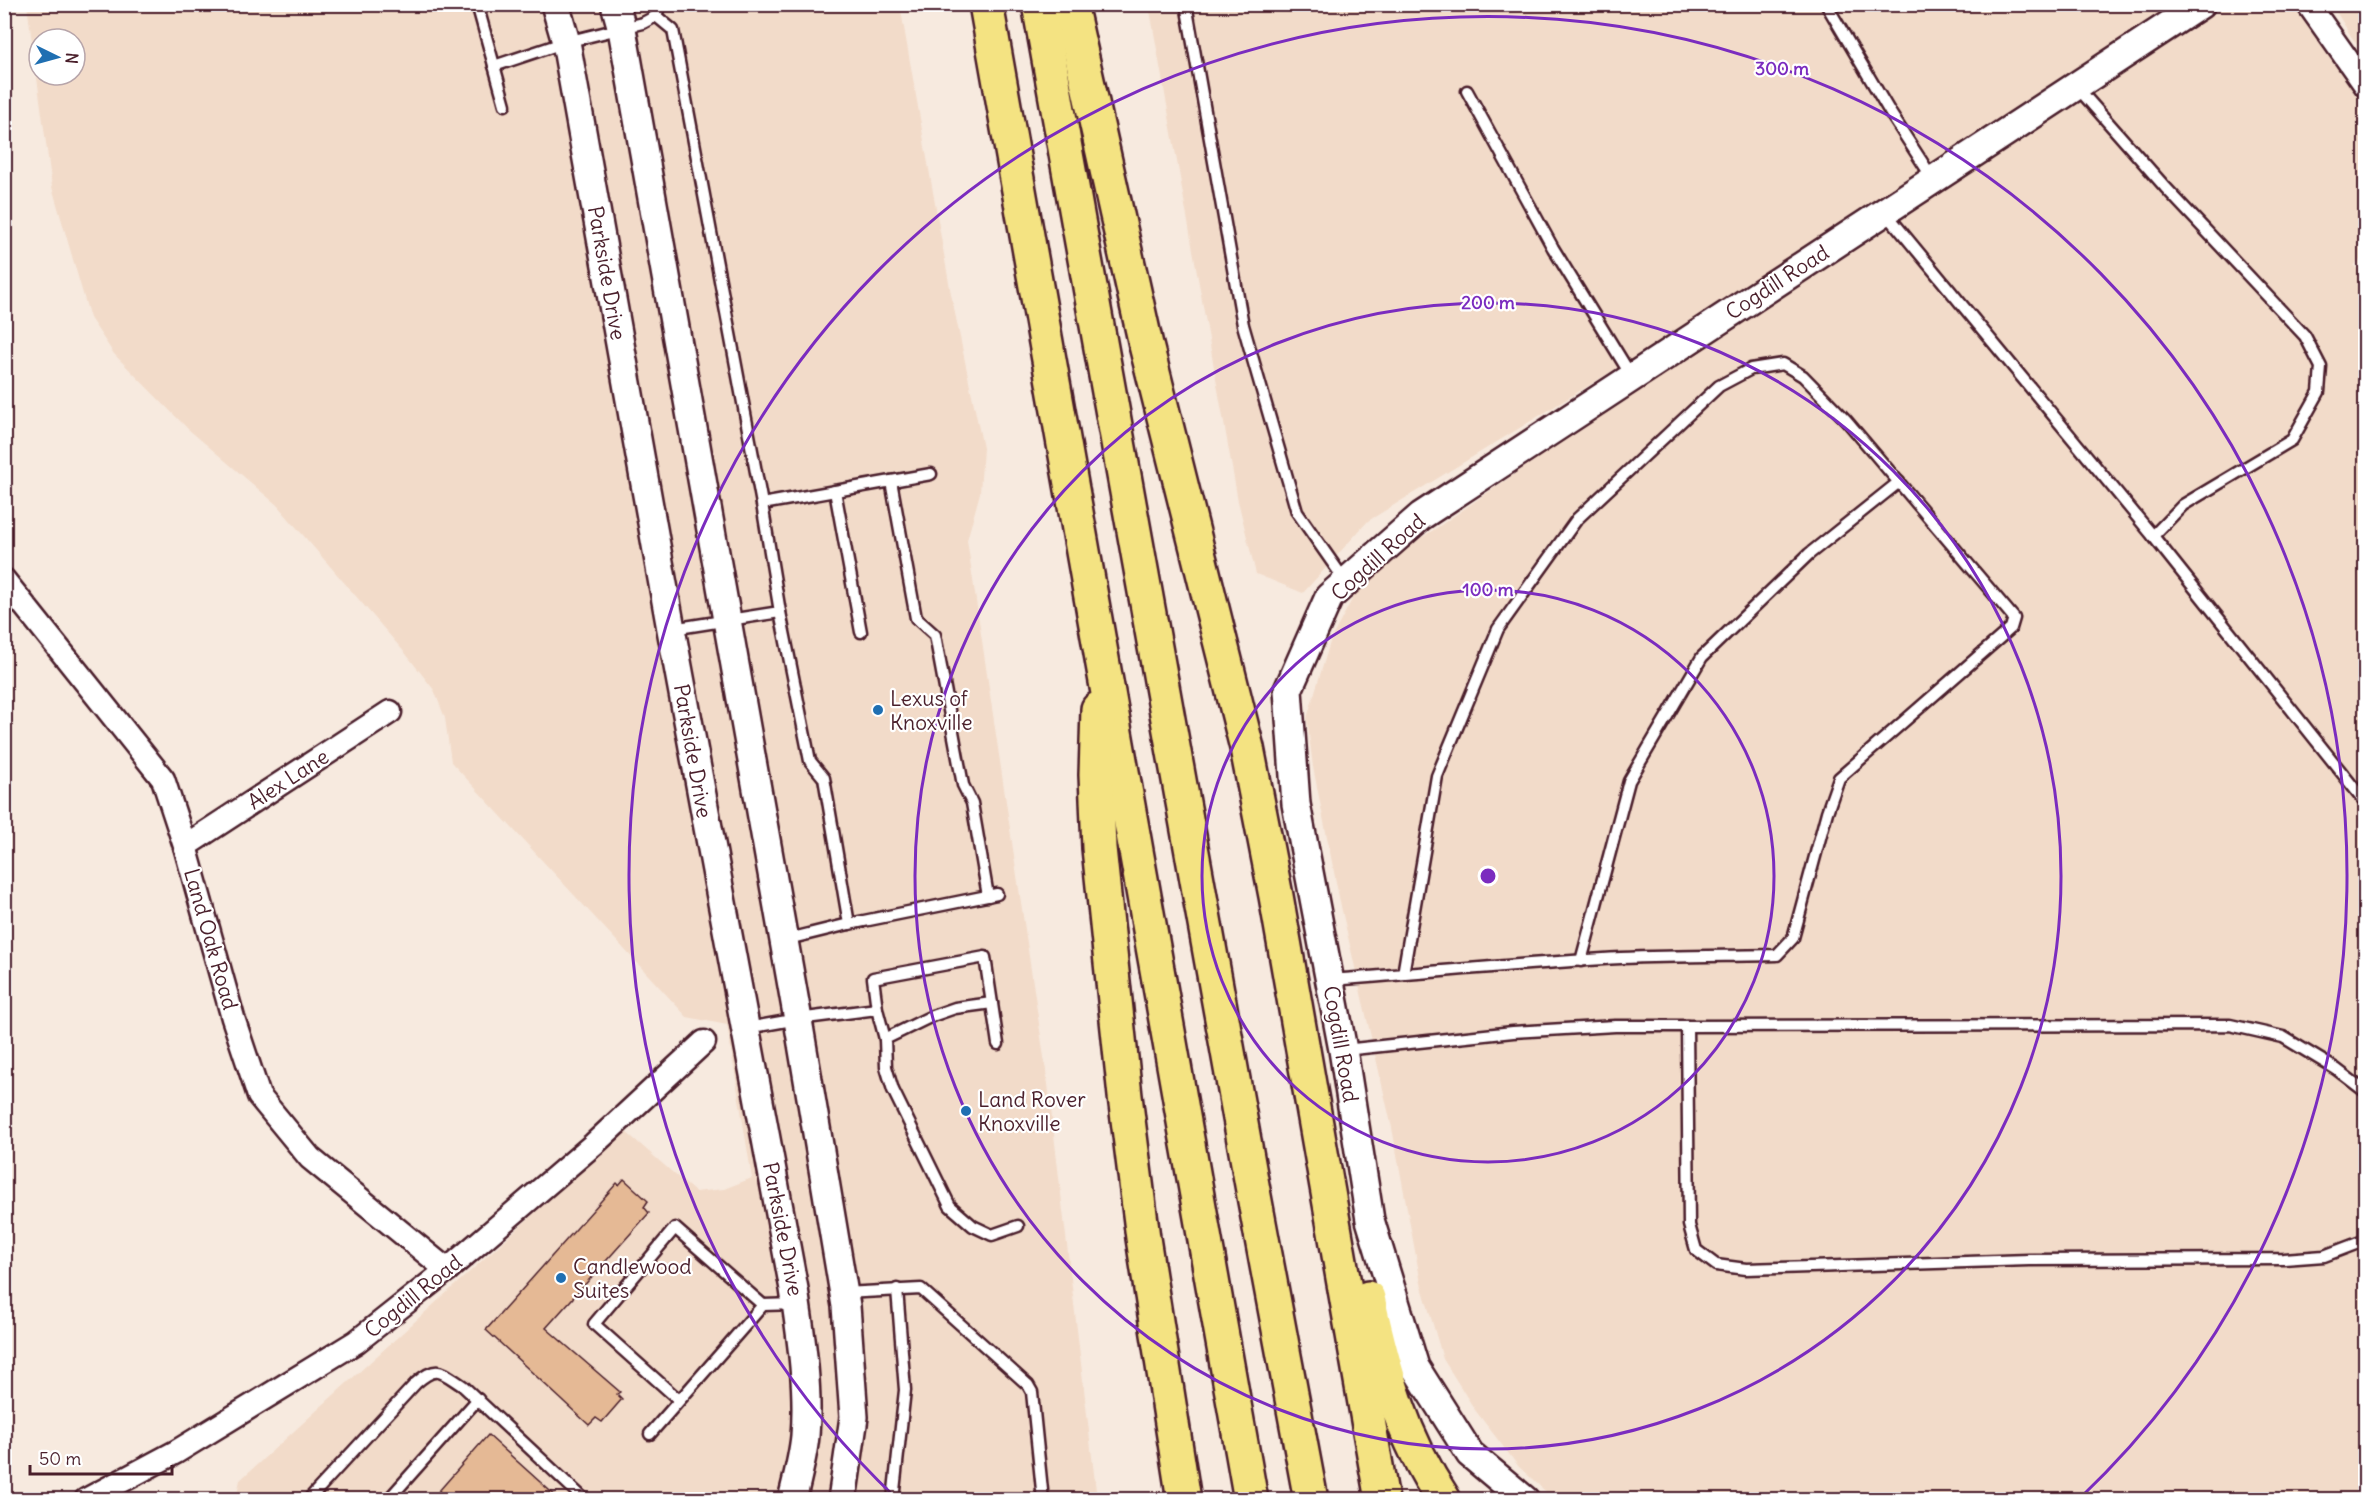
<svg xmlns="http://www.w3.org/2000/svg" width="2370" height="1504" font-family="Delius,sans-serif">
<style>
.built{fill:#f2dbc9;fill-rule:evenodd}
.building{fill:#e5b995;stroke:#4a1f2b;stroke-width:1.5}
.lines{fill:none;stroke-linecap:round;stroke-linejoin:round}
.service-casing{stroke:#4a1f2b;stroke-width:15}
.minor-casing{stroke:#4a1f2b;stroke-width:27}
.tertiary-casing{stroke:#4a1f2b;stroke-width:32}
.motorway-casing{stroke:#4a1f2b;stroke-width:38}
.service{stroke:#fff;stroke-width:10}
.minor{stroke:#fff;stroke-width:22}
.tertiary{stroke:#fff;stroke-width:27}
.motorway{stroke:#f4e382;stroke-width:33}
.ring{fill:none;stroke:#7b2cbf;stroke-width:3}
.poi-dot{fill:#1f6fb2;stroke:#fff;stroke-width:2}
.labels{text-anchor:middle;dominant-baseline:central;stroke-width:4.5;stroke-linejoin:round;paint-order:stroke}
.street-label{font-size:21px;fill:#4a1f2b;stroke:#fff}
.poi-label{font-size:21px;fill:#4a1f2b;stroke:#fff;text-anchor:start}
.centre{fill:#7b2cbf;stroke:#fff;stroke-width:3}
.ring-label{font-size:18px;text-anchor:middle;font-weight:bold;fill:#7b2cbf;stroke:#fff;stroke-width:4.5;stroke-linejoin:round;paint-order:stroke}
</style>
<rect width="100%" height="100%" fill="#f7eadf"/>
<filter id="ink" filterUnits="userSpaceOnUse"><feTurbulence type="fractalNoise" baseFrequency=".0167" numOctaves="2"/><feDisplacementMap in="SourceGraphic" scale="12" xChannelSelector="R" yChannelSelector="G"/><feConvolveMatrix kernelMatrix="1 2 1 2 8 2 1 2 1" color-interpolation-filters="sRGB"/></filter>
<g filter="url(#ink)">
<g class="built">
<path d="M27,5h873l51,289 32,154 -3,45 -13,47 81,544 49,415h-861l4,-19 385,-349 70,61 29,-3 28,-11 -25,-153 -40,-8 -236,-255 -6,-44 -11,-28 -28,-36 -129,-149 -89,-76 -74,-75 -24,-36 -38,-131zM39,39h36v36h-36z"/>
<path d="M1149,5h1033l-165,108 -218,137 -141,93 -290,178 -65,72 -47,-19 -18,-73z"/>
<path d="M2228,5h64l74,103 -1,147 -11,11 12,10 -1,1223h-811l-35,-32 -44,-57 -32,-51 -22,-76 -29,-155 -52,-226 -27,-135 -6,-49 24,-79 25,-47 39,-37 43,-28 321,-222z"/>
<path d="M2332,5h33v52l-14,-21z"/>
</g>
<g class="building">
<path d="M624,1179l24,22 -4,6 5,6 -103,115 74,64 -3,2 5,5 -20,23 -6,-4 -7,7 -103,-95 131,-147 2,2z"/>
<path d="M488,1435l72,65h-129z"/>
</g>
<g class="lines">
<defs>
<g id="service">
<path d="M477,4l28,101"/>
<path d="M1186,4l57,321 54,187 49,70"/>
<path d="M1826,4l65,110 42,65"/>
<path d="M656,16l17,14 89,474 18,108 -108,17"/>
<path d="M494,66l72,-24 77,-19 13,-7 4,-12"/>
<path d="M1467,91l86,157 79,129"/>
<path d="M1886,213l267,323 30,-31 109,-65 27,-48 2,-25 -16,-31 -140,-149 -89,-101"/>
<path d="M891,481l25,137 19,17 28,150 9,18 16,93"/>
<path d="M835,491l26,141"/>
<path d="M762,504l169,-30"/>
<path d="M2153,536l213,267"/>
<path d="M780,612l30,149 14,17 25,146"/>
<path d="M784,940l65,-16 148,-30"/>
<path d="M1581,961l48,-180 73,-124 107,-103 90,-72"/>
<path d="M1330,980c97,-7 194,-17 291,-22 52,-2 104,-2 156,-3l16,-17 34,-126 12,-34 172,-150 3,-10 -168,-198 -43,-44 -20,-12 -32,5 -32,17 -142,133 -79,110 -61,147 -34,198"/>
<path d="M1687,1026l543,-1 53,12 53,32 30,23"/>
<path d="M747,1028l51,-9 79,-10"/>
<path d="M885,1039l47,-23 23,-8 37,-5"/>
<path d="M998,1044l-13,-87 -112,21 4,31 8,30 1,28 7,23 57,116 23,20 19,9 26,-9"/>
<path d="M1344,1050l169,-18 102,-6h72l2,199 7,25 20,15 30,4 283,-9 255,-1 40,-3 42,-16"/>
<path d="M844,1293l77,-4 107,96 4,7 11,108"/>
<path d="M679,1400l-85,-76 81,-96 88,77"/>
<path d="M650,1434l113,-129 33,-1"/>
<path d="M308,1500l108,-117c22,-19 25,-11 47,3l122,114"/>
<path d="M388,1500l90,-101"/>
<path d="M893,1500l12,-110 -8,-101"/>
</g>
<g id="minor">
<path d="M2308,4l58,82"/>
<path d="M4,580l159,199 22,67 48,172 26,78 51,62 137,112"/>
<path d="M185,846l205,-134"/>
<path d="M86,1500l90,-48 180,-110 91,-72 147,-126 110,-102"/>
</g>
<g id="tertiary">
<path d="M555,4l11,38 105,587 123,660c7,48 15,98 11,147 -2,21 -8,43 -13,64"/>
<path d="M615,4l7,25 175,985 49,292 8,111 -12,83"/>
<path d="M1525,1500l-55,-46 -55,-87 -45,-147 -27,-170 -47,-246 -8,-114 41,-93 92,-81 780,-512"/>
</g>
<g id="motorway">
<path d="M986,4l265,1496"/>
<path d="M1039,4l215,1192 57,304"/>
<path d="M1070,4l76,341 101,403 29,148 106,604"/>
<path d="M1098,709l-2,66 3,73 26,248 18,142 41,262"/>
<path d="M1368,1298c16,73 34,139 76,202"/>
</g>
</defs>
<use href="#service" class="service-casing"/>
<use href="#minor" class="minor-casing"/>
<use href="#tertiary" class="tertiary-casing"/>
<use href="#motorway" class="motorway-casing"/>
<use href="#service" class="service"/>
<use href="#minor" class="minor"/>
<use href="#tertiary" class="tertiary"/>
<use href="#motorway" class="motorway"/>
</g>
</g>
<g class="ring">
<circle cx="1488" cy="876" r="286"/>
<circle cx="1488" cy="876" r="573"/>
<path d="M897 1499A859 859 0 1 1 2079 1499"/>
</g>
<g class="poi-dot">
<circle cx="878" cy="710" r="6"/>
<circle cx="966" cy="1111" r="6"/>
<circle cx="561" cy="1278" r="6"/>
</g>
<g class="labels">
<g class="street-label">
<text transform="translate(607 273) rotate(80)">Parkside Drive</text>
<text transform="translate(1777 282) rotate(-33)">Cogdill Road</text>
<text transform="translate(1378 557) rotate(-42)">Cogdill Road</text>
<text transform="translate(693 751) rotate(80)">Parkside Drive</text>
<text transform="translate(288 779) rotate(-33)">Alex Lane</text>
<text transform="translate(211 939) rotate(74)">Land Oak Road</text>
<text transform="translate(1341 1044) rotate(80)">Cogdill Road</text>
<text transform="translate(783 1229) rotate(79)">Parkside Drive</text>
<text transform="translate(413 1296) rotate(-39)">Cogdill Road</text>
</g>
<g class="poi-label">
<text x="890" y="698">Lexus of<tspan x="890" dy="24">Knoxville</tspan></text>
<text x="978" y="1099">Land Rover<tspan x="978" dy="24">Knoxville</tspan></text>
<text x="573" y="1266">Candlewood<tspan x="573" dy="24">Suites</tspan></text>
</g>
</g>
<circle cx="1488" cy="876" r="9" class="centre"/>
<g class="ring-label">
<text x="1782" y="75">300 m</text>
<text x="1488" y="309">200 m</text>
<text x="1488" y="596">100 m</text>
</g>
<rect width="2370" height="1504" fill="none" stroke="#fff" stroke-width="24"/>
<rect x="12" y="12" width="2346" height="1480" fill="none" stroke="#4a1f2b" stroke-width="2" filter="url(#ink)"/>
<g transform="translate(57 57) rotate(95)"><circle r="28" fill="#ffffff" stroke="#b7a5aa" stroke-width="1.5"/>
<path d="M0-4.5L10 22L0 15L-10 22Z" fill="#1f6fb2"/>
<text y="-9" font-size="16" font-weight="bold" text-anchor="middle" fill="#4a1f2b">N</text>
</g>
<path d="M30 1465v9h142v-9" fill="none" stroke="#4a1f2b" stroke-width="3"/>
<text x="39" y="1465" font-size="18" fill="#4a1f2b" stroke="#ffffff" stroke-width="4.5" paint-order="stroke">50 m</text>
</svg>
